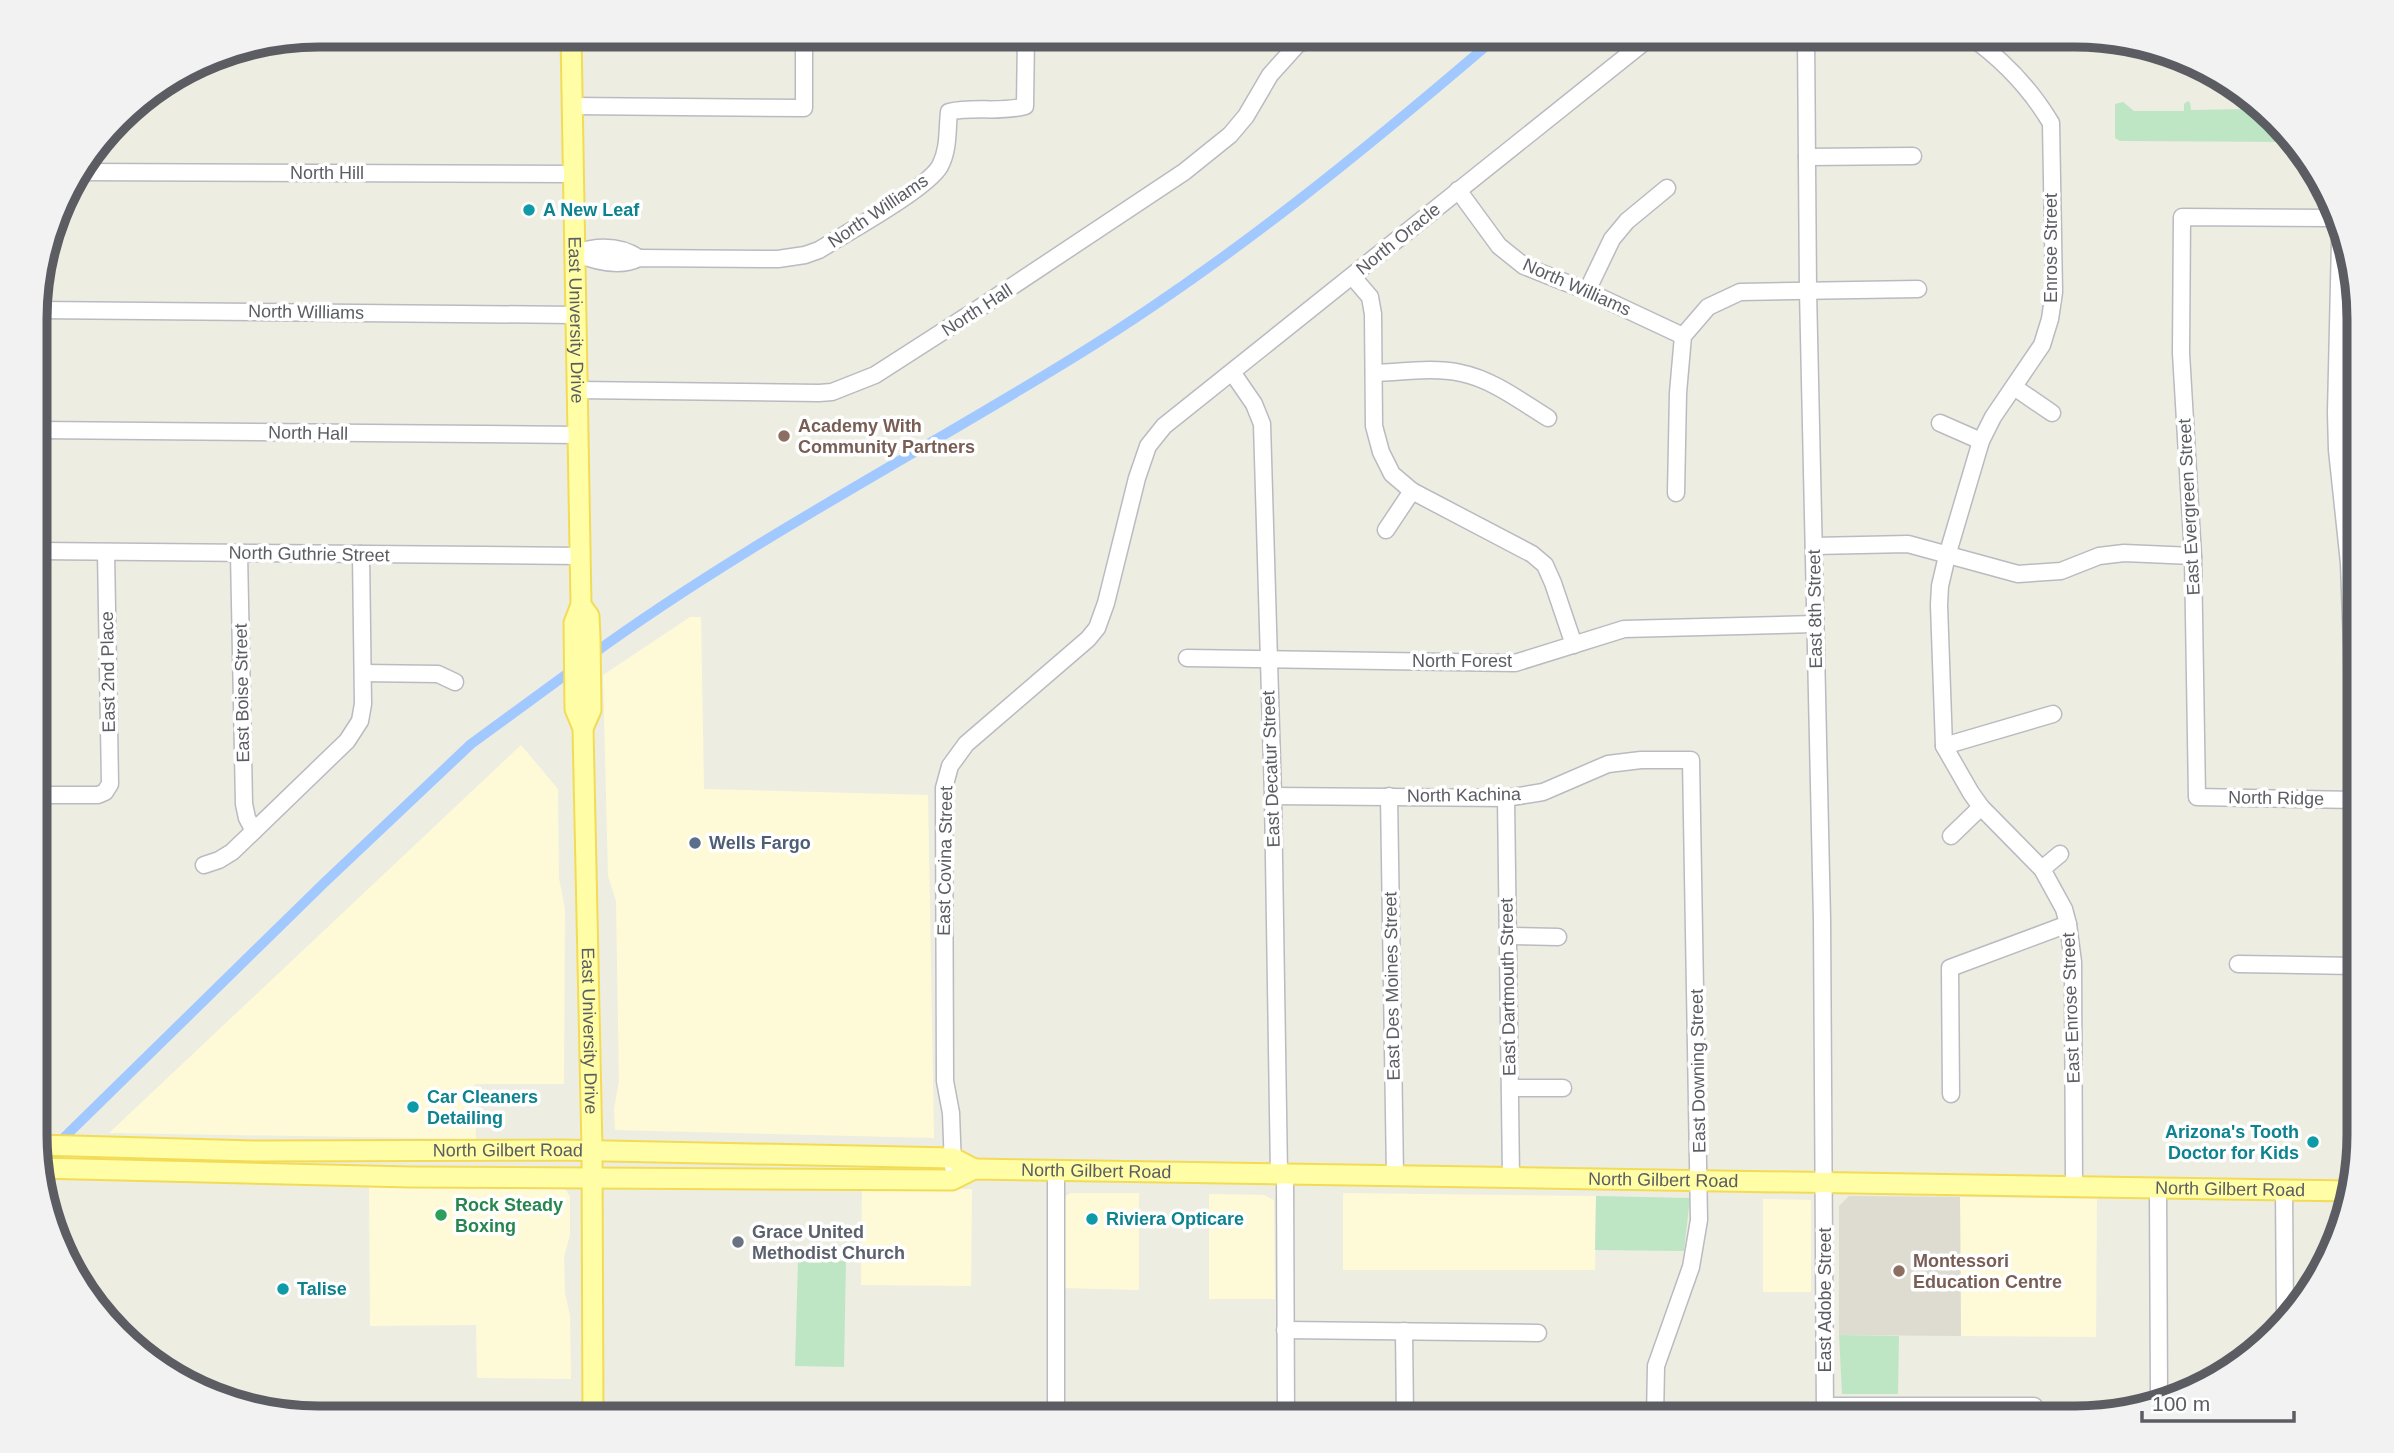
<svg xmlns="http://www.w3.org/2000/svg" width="2394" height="1453" font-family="Helvetica,sans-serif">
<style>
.commercial{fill:#fefad7}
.education{fill:#dedcd0}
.green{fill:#bee6c4}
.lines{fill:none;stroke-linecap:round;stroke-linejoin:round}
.canal{stroke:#a1c9ff;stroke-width:10}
.minor-casing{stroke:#babbc1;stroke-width:19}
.major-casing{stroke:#f2dc57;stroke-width:23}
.minor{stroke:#fff;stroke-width:16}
.major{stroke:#fffda6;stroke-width:19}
.culture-dot{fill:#0f9aa8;stroke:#fff;stroke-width:2.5}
.education-dot{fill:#8d6e63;stroke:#fff;stroke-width:2.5}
.service-dot{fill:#5c6f8a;stroke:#fff;stroke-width:2.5}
.leisure-dot{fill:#2e9e5b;stroke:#fff;stroke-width:2.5}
.worship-dot{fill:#6b7280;stroke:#fff;stroke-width:2.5}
.labels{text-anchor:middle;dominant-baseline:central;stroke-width:7;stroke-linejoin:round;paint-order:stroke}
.street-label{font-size:18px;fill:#5b5d63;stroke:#fff}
.culture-label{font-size:18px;font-weight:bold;fill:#0d838f;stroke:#fff;text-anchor:start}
.education-label{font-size:18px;font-weight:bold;fill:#785e54;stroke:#fff;text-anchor:start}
.service-label{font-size:18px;font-weight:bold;fill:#4e5e75;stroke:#fff;text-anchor:start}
.leisure-label{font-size:18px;font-weight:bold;fill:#27864d;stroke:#fff;text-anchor:start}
.worship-label{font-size:18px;font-weight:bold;fill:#5b616d;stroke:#fff;text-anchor:start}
.rim{fill:none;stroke:#5b5d63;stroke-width:9}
</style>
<rect width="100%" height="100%" fill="#eeede2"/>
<g class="commercial">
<path d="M690,617h11l3,172 224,6 6,343 -319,-8 -1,-21 5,-28 -3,-180 -8,-25 -5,-201z"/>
<path d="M521,745l37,44 1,89 6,31 -1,175h-89l1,55 -367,-6z"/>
<path d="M369,1186l189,1 8,3 4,7v38l-6,22 1,36 5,23 1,63 -94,-1 -1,-53 -106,1z"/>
<path d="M862,1188l110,1 -1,97 -110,-1z"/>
<path d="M1071,1193h68v97l-76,-2 1,-91z"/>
<path d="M1343,1193l253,3 -1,74h-252z"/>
<path d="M1209,1194l55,1 10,5 1,99h-66z"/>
<path d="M1960,1197l137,2 -1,138 -135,-1z"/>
<path d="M1763,1199l48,1v92h-48z"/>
</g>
<path class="education" d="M1849,1196l111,1 1,139 -122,-1v-129z"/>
<g class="green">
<path d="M2249,100l39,42 -168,-1 -5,-3v-34l8,-2 11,9h50v-7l4,-3 2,2 1,7 57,-1z"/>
<path d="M1596,1196l94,2 -6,53 -89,-1z"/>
<path d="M798,1260l48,1 -2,106 -49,-1z"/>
<path d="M1839,1335l60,1 -1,58h-56z"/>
</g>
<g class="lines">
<g class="canal">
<path d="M590,656c154,-112 324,-200 486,-300 151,-93 289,-206 423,-321"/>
<path d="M37,1164l287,-281 147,-139 104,-76"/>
</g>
<defs>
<g id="minor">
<path d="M1806,35l2,256 14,628 3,498"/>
<path d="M1968,35c33,23 62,53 83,88l3,169 -4,27 -8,26 -49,72 -12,24 -34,115 -7,30 -1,19 5,141 27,47 10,14 61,62 22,40 4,15 5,38 1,225"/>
<path d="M572,106l232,2v-73"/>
<path d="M1807,157l106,-1"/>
<path d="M80,172l493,2"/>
<path d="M1458,190l41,56 25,20 63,25 96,45"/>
<path d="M2333,218l-151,-1 -1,136 12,203 4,241 158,3"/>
<path d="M575,253c19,8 45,15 64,5l139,1 27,-4 14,-5c27,-17 108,-61 121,-84 9,-17 7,-36 9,-54 25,-6 51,1 76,-6l1,-71"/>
<path d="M575,253c21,-7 44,-8 64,5"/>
<path d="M1352,276l18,21 3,17 1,112 7,26 11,22 20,17 120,63 13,11 8,18 21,62"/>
<path d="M1587,291l25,-52 15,-18 40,-33"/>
<path d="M37,310l539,5"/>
<path d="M1232,372l22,32 8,20 11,372 6,378"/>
<path d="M1374,373c28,-1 60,-6 87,0 31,6 61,29 87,45"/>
<path d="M2014,387l38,26"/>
<path d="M577,390l242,3 13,-1 43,-17 109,-70 200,-133 46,-37 16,-19 24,-41 28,-31 24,-9"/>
<path d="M1940,423l41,18"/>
<path d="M37,430l541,5"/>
<path d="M1676,493l2,-100 5,-57 25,-29 32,-15 178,-3"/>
<path d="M1386,530l26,-39"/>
<path d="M1814,546l94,-2 110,30 43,-3 38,-15 25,-3 69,3"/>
<path d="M37,551l543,5"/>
<path d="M239,553l5,251 3,14 7,13"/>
<path d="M1187,658l328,5 109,-34 191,-5"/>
<path d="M363,673l75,1 17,8"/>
<path d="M1944,746l109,-32"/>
<path d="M37,795h61l7,-3 5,-8 -4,-232"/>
<path d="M1273,796l233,2 37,-6 65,-28 33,-4h50l8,460 -8,47 -35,99 -1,52"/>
<path d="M1389,796l6,380"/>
<path d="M1506,798l5,379"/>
<path d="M1951,836l30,-29"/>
<path d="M204,865l15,-5 13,-8 115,-111 13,-20 3,-17 -2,-150"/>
<path d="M2042,869l18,-15"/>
<path d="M1508,936l50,1"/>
<path d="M2238,964l117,2v-166l-3,-154 -3,-83 -12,-113 -1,-37 4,-172"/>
<path d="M1510,1088h53"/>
<path d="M1951,1094l-1,-126 118,-44"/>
<path d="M953,1167l-2,-54 -6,-32 -1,-293 6,-22 16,-22 122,-105 9,-11 9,-25 31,-125 11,-32 16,-20 489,-391"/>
<path d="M1285,1174l1,244"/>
<path d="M2158,1188l1,210"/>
<path d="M2284,1190l1,126"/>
<path d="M1285,1330l253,3"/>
<path d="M1404,1331l1,87"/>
<path d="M1825,1406h209v11"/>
<path d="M1056,1418v-247"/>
</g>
<g id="major">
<path id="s1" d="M571,35l10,570 -7,18 1,86 8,19 9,422 1,268"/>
<path d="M581,605l8,11 1,21 1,73 -8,18"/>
<path id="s2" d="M37,1145l217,6 307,-1 392,8 21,11"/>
<path id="s3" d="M37,1168l373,9 542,3 22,-11 1377,22"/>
</g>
</defs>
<use href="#minor" class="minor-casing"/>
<use href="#major" class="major-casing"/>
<use href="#minor" class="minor"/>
<use href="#major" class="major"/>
</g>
<g class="culture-dot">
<circle cx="529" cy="210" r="7"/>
<circle cx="413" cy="1107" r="7"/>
<circle cx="2313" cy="1142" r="7"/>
<circle cx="1092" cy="1219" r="7"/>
<circle cx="283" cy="1289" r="7"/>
</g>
<g class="education-dot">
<circle cx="784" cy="436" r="7"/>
<circle cx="1899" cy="1271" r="7"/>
</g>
<circle class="service-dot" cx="695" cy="843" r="7"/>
<circle class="leisure-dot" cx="441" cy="1215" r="7"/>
<circle class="worship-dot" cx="738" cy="1242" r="7"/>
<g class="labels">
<g class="street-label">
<text x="327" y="173">North Hill</text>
<text transform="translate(878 211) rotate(-34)">North Williams</text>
<text transform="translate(1398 239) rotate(-39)">North Oracle</text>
<text transform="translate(2051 248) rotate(-90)">Enrose Street</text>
<text transform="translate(1577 287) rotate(24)">North Williams</text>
<text transform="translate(977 310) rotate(-33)">North Hall</text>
<text transform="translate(306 312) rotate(1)">North Williams</text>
<text stroke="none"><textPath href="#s1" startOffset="285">East University Drive</textPath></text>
<text transform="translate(308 433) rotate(1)">North Hall</text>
<text transform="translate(2189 507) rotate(-93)">East Evergreen Street</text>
<text transform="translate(309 554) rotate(1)">North Guthrie Street</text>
<text transform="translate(1815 609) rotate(-91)">East 8th Street</text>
<text x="1462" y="661">North Forest</text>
<text transform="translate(108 672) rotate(-91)">East 2nd Place</text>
<text transform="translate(242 693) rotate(-91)">East Boise Street</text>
<text transform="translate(1271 769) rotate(-92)">East Decatur Street</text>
<text transform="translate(1464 795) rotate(-1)">North Kachina</text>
<text transform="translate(2276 798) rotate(1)">North Ridge</text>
<text transform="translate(945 861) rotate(-89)">East Covina Street</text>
<text transform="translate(1392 986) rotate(-91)">East Des Moines Street</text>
<text transform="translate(1508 987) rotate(-91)">East Dartmouth Street</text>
<text transform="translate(2071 1008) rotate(-92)">East Enrose Street</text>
<text stroke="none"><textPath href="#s1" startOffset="999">East University Drive</textPath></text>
<text transform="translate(1698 1071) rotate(-91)">East Downing Street</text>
<text stroke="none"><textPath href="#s2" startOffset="471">North Gilbert Road</textPath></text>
<text stroke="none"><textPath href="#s3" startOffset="1062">North Gilbert Road</textPath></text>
<text stroke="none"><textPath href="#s3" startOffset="1629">North Gilbert Road</textPath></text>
<text stroke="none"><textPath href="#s3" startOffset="2196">North Gilbert Road</textPath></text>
<text transform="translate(1825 1300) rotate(-90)">East Adobe Street</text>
</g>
<g class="culture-label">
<text x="543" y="210">A New Leaf</text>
<text x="427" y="1097">Car Cleaners<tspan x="427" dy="21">Detailing</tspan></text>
<text x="2299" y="1132" text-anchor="end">Arizona's Tooth<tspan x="2299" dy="21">Doctor for Kids</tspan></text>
<text x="1106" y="1219">Riviera Opticare</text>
<text x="297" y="1289">Talise</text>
</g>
<g class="education-label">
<text x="798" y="426">Academy With<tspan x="798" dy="21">Community Partners</tspan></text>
<text x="1913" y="1261">Montessori<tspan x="1913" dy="21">Education Centre</tspan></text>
</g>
<g class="service-label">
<text x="709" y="843">Wells Fargo</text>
</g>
<g class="leisure-label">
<text x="455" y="1205">Rock Steady<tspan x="455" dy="21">Boxing</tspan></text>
</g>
<g class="worship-label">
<text x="752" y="1232">Grace United<tspan x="752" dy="21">Methodist Church</tspan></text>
</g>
</g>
<path d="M0 0H2394V1453H0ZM319 47H2075A272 272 0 0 1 2347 319V1134A272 272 0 0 1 2075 1406H319A272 272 0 0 1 47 1134V319A272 272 0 0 1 319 47Z" fill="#f2f2f3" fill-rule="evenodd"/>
<path class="rim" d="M319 47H2075A272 272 0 0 1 2347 319V1134A272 272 0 0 1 2075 1406H319A272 272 0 0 1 47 1134V319A272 272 0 0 1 319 47Z"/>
<path d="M2142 1411v10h152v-10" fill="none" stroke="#5b5d63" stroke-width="3.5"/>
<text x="2152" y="1411" font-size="21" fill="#5b5d63" stroke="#ffffff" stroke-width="5" paint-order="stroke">100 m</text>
</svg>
